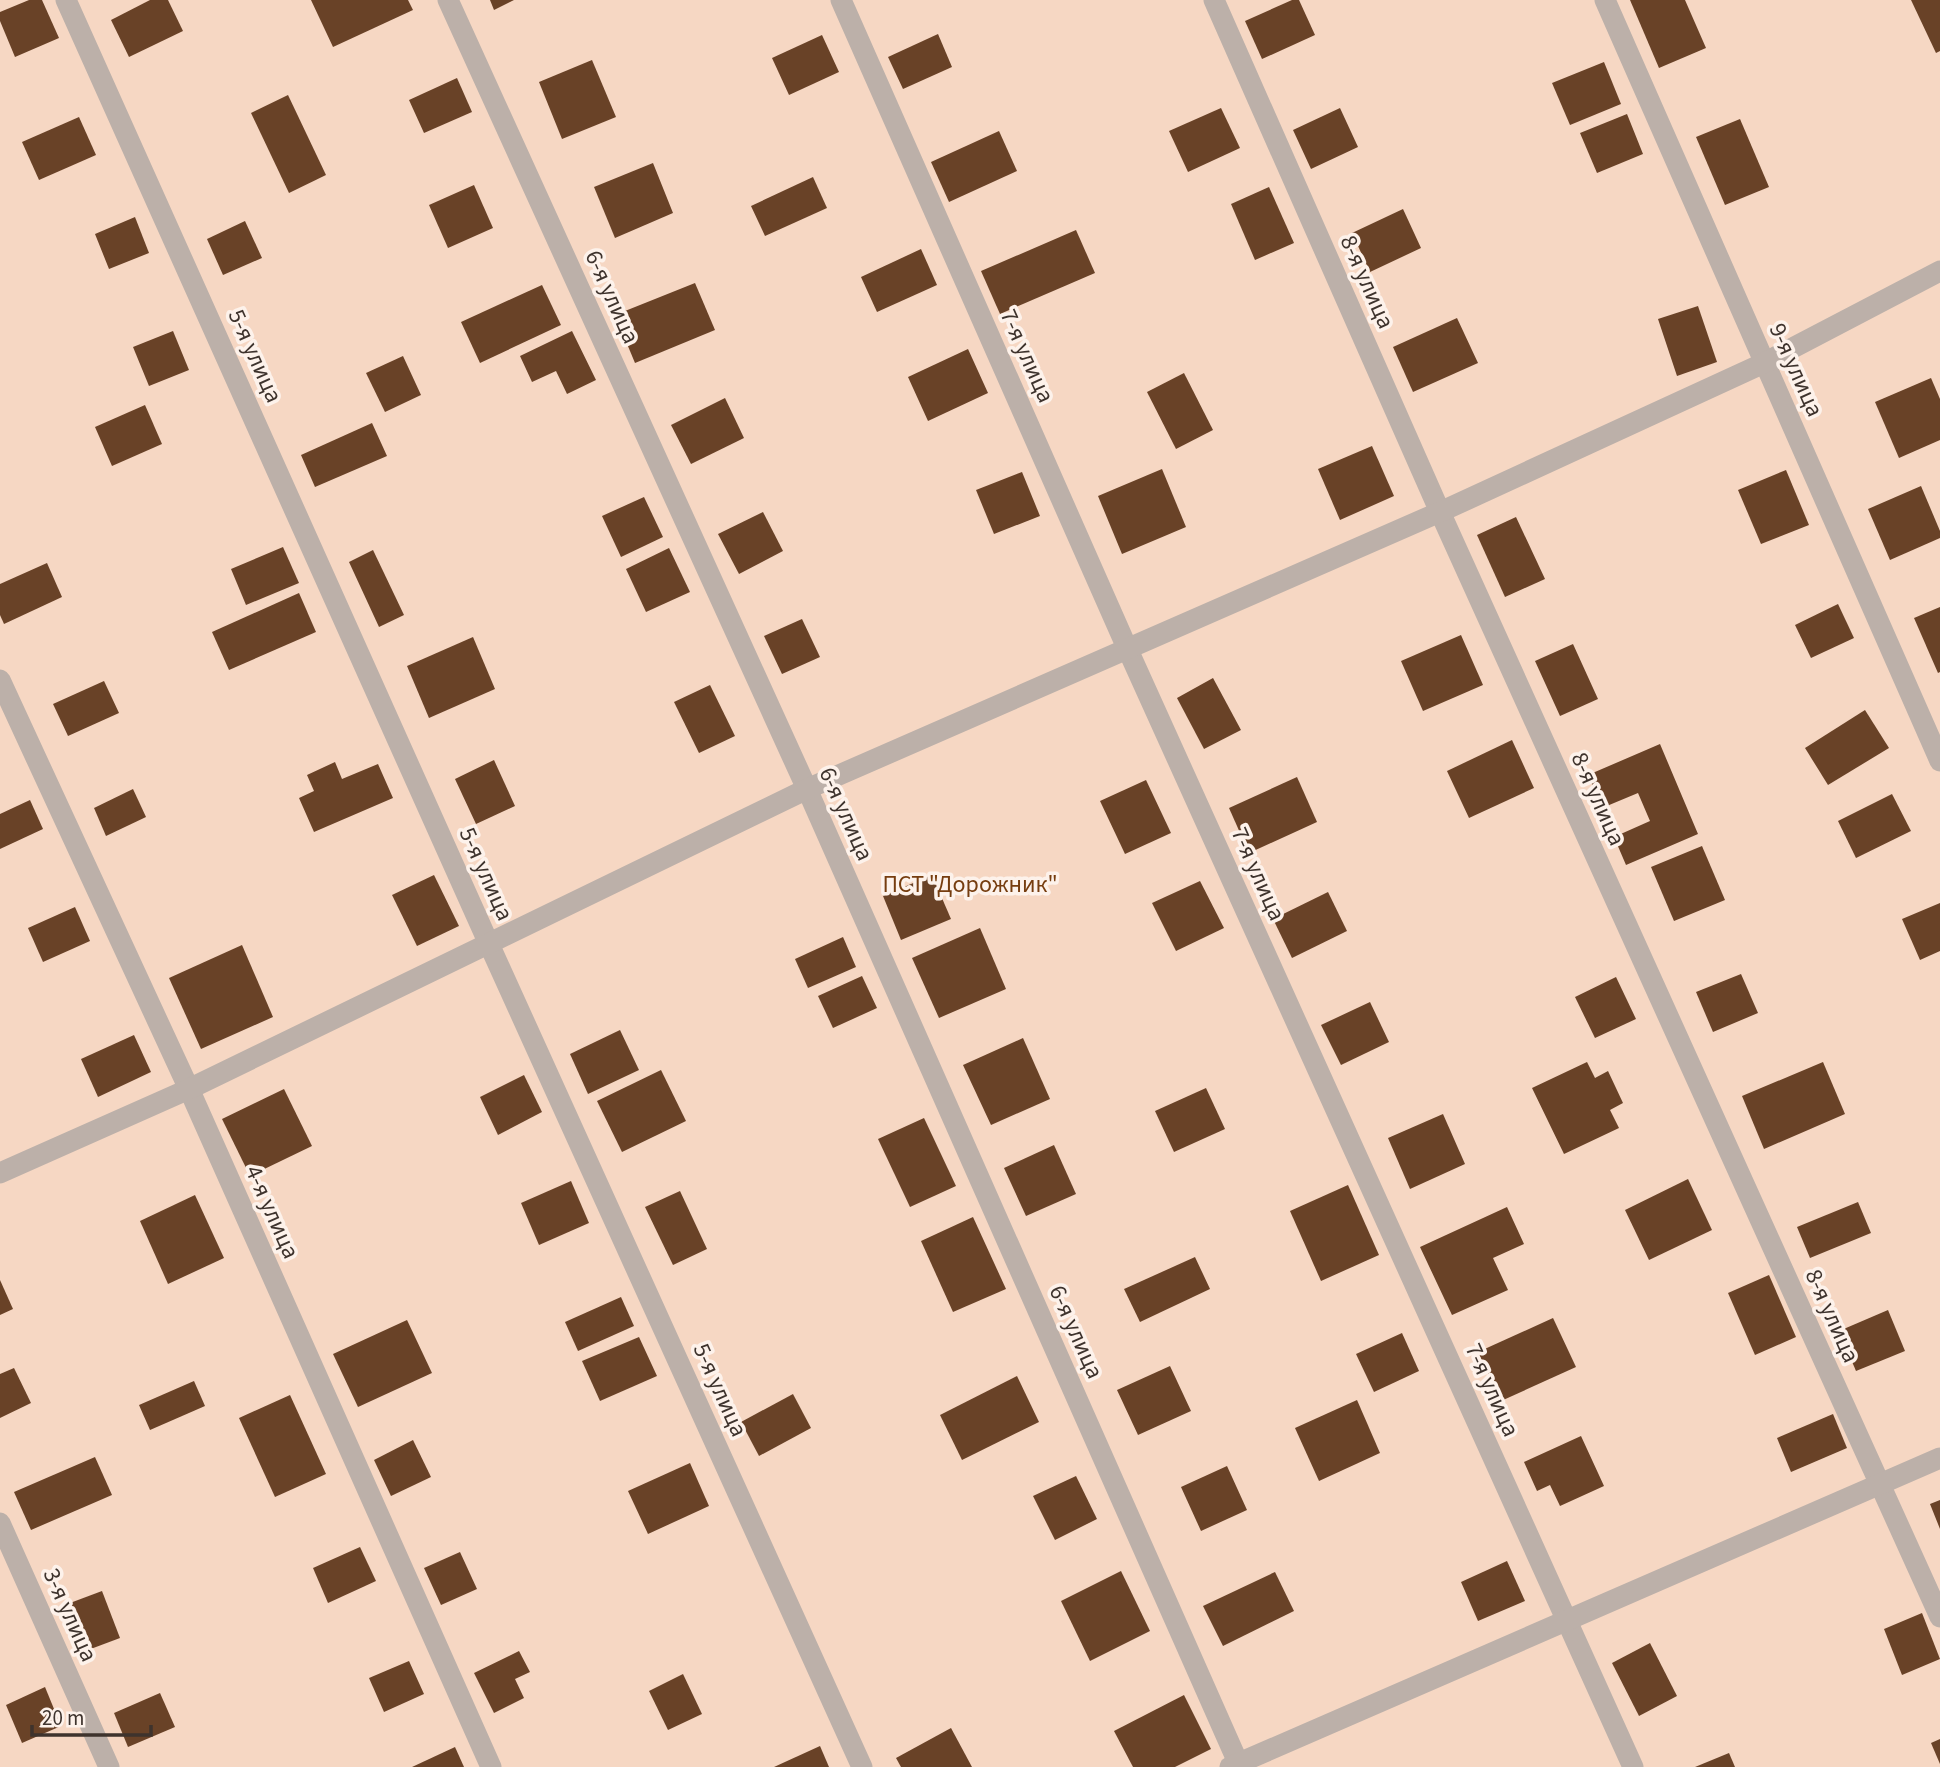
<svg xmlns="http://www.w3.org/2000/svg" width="1940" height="1767" font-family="'Source Sans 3',sans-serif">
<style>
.green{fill:#f6d7c3}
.building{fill:#694227}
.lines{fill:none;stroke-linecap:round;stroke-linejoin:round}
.minor{stroke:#bcb0a9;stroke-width:21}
.labels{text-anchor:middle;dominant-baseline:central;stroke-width:7;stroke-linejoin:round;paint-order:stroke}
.street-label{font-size:24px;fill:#3e332d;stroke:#fdf2eb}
.park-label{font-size:24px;fill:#763d0f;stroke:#fdf2eb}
</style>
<rect width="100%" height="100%" fill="#fdf2eb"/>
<rect class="green" x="0" y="0" width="1940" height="1767"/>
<g class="building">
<path d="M29,0h13l17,38 -44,19 -15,-36v-9z"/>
<path d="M150,0h18l15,31 -54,26 -18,-37z"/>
<path d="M311,0h97l5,10 -80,37z"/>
<path d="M490,0h24l-20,10z"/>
<path d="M1292,0h7l16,35 -53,24 -17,-38z"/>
<path d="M1630,0h55l21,48 -47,20z"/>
<path d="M1911,0h29v51l-4,2z"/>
<path d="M938,34l14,33 -49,22 -15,-32z"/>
<path d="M822,35l17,37 -50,23 -17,-37z"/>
<path d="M592,60l24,57 -54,22 -23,-57z"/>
<path d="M1604,62l17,42 -51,21 -18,-42z"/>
<path d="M457,78l15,34 -48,21 -15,-33z"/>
<path d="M288,95l38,80 -37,18 -38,-80z"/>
<path d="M1221,108l19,40 -52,24 -19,-41z"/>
<path d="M1340,108l18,39 -47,22 -18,-39z"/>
<path d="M1627,114l16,40 -46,19 -17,-40z"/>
<path d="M79,117l17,38 -57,25 -17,-38z"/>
<path d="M1740,119l29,68 -44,18 -29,-68z"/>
<path d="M999,131l18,40 -68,31 -18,-40z"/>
<path d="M653,163l20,50 -58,25 -21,-51z"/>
<path d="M813,177l14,31 -62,28 -14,-30z"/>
<path d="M474,185l19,43 -45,20 -19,-43z"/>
<path d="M1269,187l25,56 -39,17 -24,-56z"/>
<path d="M1403,209l18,39 -51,24 -18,-39z"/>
<path d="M135,217l14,36 -40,16 -14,-35z"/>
<path d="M245,221l17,37 -39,17 -16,-36z"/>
<path d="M1076,230l19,43 -95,41 -19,-43z"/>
<path d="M921,249l16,36 -60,27 -16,-35z"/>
<path d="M695,283l20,47 -80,33 -20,-48z"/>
<path d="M542,285l19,40 -81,38 -19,-41z"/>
<path d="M1698,306l19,56 -40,14 -19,-57z"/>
<path d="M1457,318l21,45 -65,29 -20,-45z"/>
<path d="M173,331l16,39 -40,16 -16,-39z"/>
<path d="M572,331l24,49 -29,14 -11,-23 -24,11 -12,-26z"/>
<path d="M968,349l20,44 -60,28 -20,-44z"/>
<path d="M403,356l18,39 -36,17 -19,-39z"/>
<path d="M1184,373l29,57 -37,19 -29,-57z"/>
<path d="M1931,378l9,21v41l-41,18 -24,-56z"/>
<path d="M725,398l19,40 -53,26 -20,-39z"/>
<path d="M145,405l17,39 -50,22 -17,-39z"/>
<path d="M372,423l15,33 -72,31 -14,-32z"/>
<path d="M1372,446l22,50 -54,24 -22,-51z"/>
<path d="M1162,469l24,58 -64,27 -24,-58z"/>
<path d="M1786,470l23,55 -48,19 -23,-54z"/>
<path d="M1022,472l18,44 -46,18 -18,-44z"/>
<path d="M1921,486l19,45v7l-50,22 -22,-51z"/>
<path d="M644,497l19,40 -42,20 -19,-41z"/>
<path d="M763,512l20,39 -44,23 -21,-40z"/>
<path d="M1516,517l29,62 -40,18 -28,-62z"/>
<path d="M283,547l16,36 -53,22 -15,-36z"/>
<path d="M669,548l21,44 -44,20 -20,-43z"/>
<path d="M373,550l31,65 -25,12 -30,-65z"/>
<path d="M47,563l15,34 -58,27 -4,-9v-31z"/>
<path d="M299,593l17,39 -87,38 -17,-38z"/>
<path d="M1838,604l16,34 -43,20 -16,-33z"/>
<path d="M1940,607v65l-2,1 -24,-55z"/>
<path d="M802,619l18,38 -38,17 -18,-38z"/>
<path d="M1461,635l22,50 -60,26 -22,-50z"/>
<path d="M473,637l22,52 -66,29 -22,-52z"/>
<path d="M1573,644l25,55 -38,17 -25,-55z"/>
<path d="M1213,678l28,52 -37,19 -27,-51z"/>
<path d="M104,681l15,32 -51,23 -15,-32z"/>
<path d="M710,685l25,51 -36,17 -25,-51z"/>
<path d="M1865,710l24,38 -61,37 -23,-37z"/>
<path d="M1512,740l22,48 -65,30 -22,-47z"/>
<path d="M1660,744l38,90 -72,31 -12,-28 36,-16 -12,-28 -36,15 -14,-33z"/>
<path d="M494,760l21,46 -39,18 -21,-45z"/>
<path d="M335,762l7,17 36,-15 15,34 -79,34 -15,-34 15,-7 -7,-16z"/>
<path d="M1297,777l20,45 -68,31 -20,-45z"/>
<path d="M1146,780l25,53 -46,21 -25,-53z"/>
<path d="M133,789l13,28 -40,19 -12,-28z"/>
<path d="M1892,794l19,37 -55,27 -18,-37z"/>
<path d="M30,800l13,29 -43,20v-35z"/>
<path d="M1702,846l23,54 -51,21 -23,-54z"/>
<path d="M434,875l25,51 -42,20 -25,-51z"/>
<path d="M932,875l19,44 -50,21 -18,-44z"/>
<path d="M1200,881l24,47 -48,23 -24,-48z"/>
<path d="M1328,892l19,39 -55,27 -19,-39z"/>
<path d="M1940,903v48l-20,9 -18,-41z"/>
<path d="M75,907l15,34 -47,21 -15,-34z"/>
<path d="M980,928l26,61 -67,29 -27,-60z"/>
<path d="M843,937l13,30 -48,21 -13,-29z"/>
<path d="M242,945l31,72 -72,32 -32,-71z"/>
<path d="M1741,974l17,39 -45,19 -17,-40z"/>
<path d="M862,976l15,32 -44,20 -15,-32z"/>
<path d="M1616,977l20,42 -41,19 -20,-41z"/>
<path d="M1370,1002l19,40 -48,23 -20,-40z"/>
<path d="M620,1030l19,40 -51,24 -18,-40z"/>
<path d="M134,1035l17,37 -53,25 -17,-38z"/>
<path d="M1023,1038l27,61 -59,26 -28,-60z"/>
<path d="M1587,1062l8,16 13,-7 15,32 -13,7 9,18 -55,26 -32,-66z"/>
<path d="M1823,1062l22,52 -81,35 -22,-53z"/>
<path d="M661,1070l25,51 -64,31 -25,-51z"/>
<path d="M524,1075l18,37 -44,23 -18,-38z"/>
<path d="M1206,1088l19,41 -51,23 -19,-41z"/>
<path d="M284,1089l28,57 -62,30 -28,-57z"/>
<path d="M1443,1114l22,50 -55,25 -22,-51z"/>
<path d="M924,1118l32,68 -46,21 -32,-68z"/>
<path d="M1054,1145l22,49 -50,22 -22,-48z"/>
<path d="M1688,1179l24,51 -63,30 -24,-50z"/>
<path d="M571,1181l18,42 -50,22 -18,-42z"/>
<path d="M1348,1185l31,70 -58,26 -31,-70z"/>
<path d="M680,1191l27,58 -34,16 -28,-58z"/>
<path d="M195,1195l29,63 -56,26 -28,-63z"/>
<path d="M1858,1202l13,31 -61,25 -13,-31z"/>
<path d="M1507,1207l17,37 -31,14 15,32 -56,25 -32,-68z"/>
<path d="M973,1217l33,72 -53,23 -32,-71z"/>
<path d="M1195,1257l15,32 -70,33 -16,-33z"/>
<path d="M1769,1275l27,62 -41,18 -27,-62z"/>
<path d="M0,1280l13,29 -13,6z"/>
<path d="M621,1297l13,29 -56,25 -13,-29z"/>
<path d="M1888,1310l17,41 -49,20 -17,-40z"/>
<path d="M1553,1318l23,49 -75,34 -23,-49z"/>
<path d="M407,1320l25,53 -74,34 -25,-53z"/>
<path d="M1402,1333l17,38 -45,21 -18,-38z"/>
<path d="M639,1337l18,39 -57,25 -18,-40z"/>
<path d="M1170,1366l21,45 -53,24 -21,-45z"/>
<path d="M14,1368l17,35 -31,15v-44z"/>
<path d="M1017,1376l22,46 -77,38 -22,-45z"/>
<path d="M194,1381l11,25 -55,24 -11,-25z"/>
<path d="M793,1394l18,34 -52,28 -18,-34z"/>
<path d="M290,1395l36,79 -51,23 -36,-79z"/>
<path d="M1357,1400l23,53 -61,28 -24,-53z"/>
<path d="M1833,1414l14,34 -56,24 -14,-34z"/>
<path d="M1581,1436l23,50 -44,20 -10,-21 -13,6 -13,-29z"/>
<path d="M413,1440l18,37 -40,19 -17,-36z"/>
<path d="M95,1457l17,38 -81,35 -17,-38z"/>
<path d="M690,1463l19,43 -61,28 -20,-43z"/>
<path d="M1227,1466l20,44 -46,21 -20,-44z"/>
<path d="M1076,1476l21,43 -42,21 -22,-44z"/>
<path d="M1940,1500v29l-10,-25z"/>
<path d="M360,1547l16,34 -48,22 -15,-35z"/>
<path d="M460,1552l17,37 -36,16 -17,-37z"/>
<path d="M1507,1561l18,40 -47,20 -17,-39z"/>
<path d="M1121,1571l29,60 -60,30 -29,-60z"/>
<path d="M1275,1572l19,39 -71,35 -20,-40z"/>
<path d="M102,1591l18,47 -40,15 -18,-47z"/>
<path d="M1922,1613l18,46 -38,16 -18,-46z"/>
<path d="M1650,1643l27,53 -38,20 -27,-53z"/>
<path d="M519,1651l11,21 -15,7 9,19 -30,15 -20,-40z"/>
<path d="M409,1661l15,33 -40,18 -15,-34z"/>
<path d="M683,1674l19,40 -34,16 -19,-39z"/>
<path d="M45,1687l16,39 -39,17 -16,-38z"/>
<path d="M160,1693l15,34 -47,20 -14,-34z"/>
<path d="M1184,1695l27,54 -36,18h-42l-19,-36z"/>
<path d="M951,1728l21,39h-71l-5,-9z"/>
<path d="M1940,1739v25l-9,-21z"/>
<path d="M820,1746l9,21h-55z"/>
<path d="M455,1747l9,20h-52z"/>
<path d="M1729,1753l6,14h-40z"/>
</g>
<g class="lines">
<g class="minor">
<path d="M66,0l423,944 373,823"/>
<path d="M448,0l359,789 433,978"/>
<path d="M841,0l287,650 505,1117"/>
<path d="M1214,0l226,512 500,1105"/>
<path d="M1605,0l335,761"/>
<path d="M0,680l189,409 302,678"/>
<path d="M0,1173l189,-84 618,-300 633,-277 324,-149 176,-92"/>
<path d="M0,1523l109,244"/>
<path d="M1230,1767l710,-309"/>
</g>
</g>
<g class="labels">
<g class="street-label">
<text transform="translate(1367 282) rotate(66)">8-я улица</text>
<text transform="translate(612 297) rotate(66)">6-я улица</text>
<text transform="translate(255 356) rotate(66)">5-я улица</text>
<text transform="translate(1027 356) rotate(66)">7-я улица</text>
<text transform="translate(1796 370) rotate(66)">9-я улица</text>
<text transform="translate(1598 799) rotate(66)">8-я улица</text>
<text transform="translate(846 814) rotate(66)">6-я улица</text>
<text transform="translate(486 874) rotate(66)">5-я улица</text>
<text transform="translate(1258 874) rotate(66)">7-я улица</text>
<text transform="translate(272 1212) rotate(66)">4-я улица</text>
<text transform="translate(1832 1316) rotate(66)">8-я улица</text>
<text transform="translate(1076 1332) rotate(66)">6-я улица</text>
<text transform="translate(720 1390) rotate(66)">5-я улица</text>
<text transform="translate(1492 1390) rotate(66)">7-я улица</text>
<text transform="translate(70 1615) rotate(66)">3-я улица</text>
</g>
<g class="park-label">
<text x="970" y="884">ПСТ "Дорожник"</text>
</g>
</g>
<path d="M32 1725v10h119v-10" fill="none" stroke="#3e332d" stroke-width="3.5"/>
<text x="42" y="1725" font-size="21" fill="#3e332d" stroke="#fdf2eb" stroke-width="5" paint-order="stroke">20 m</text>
</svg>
